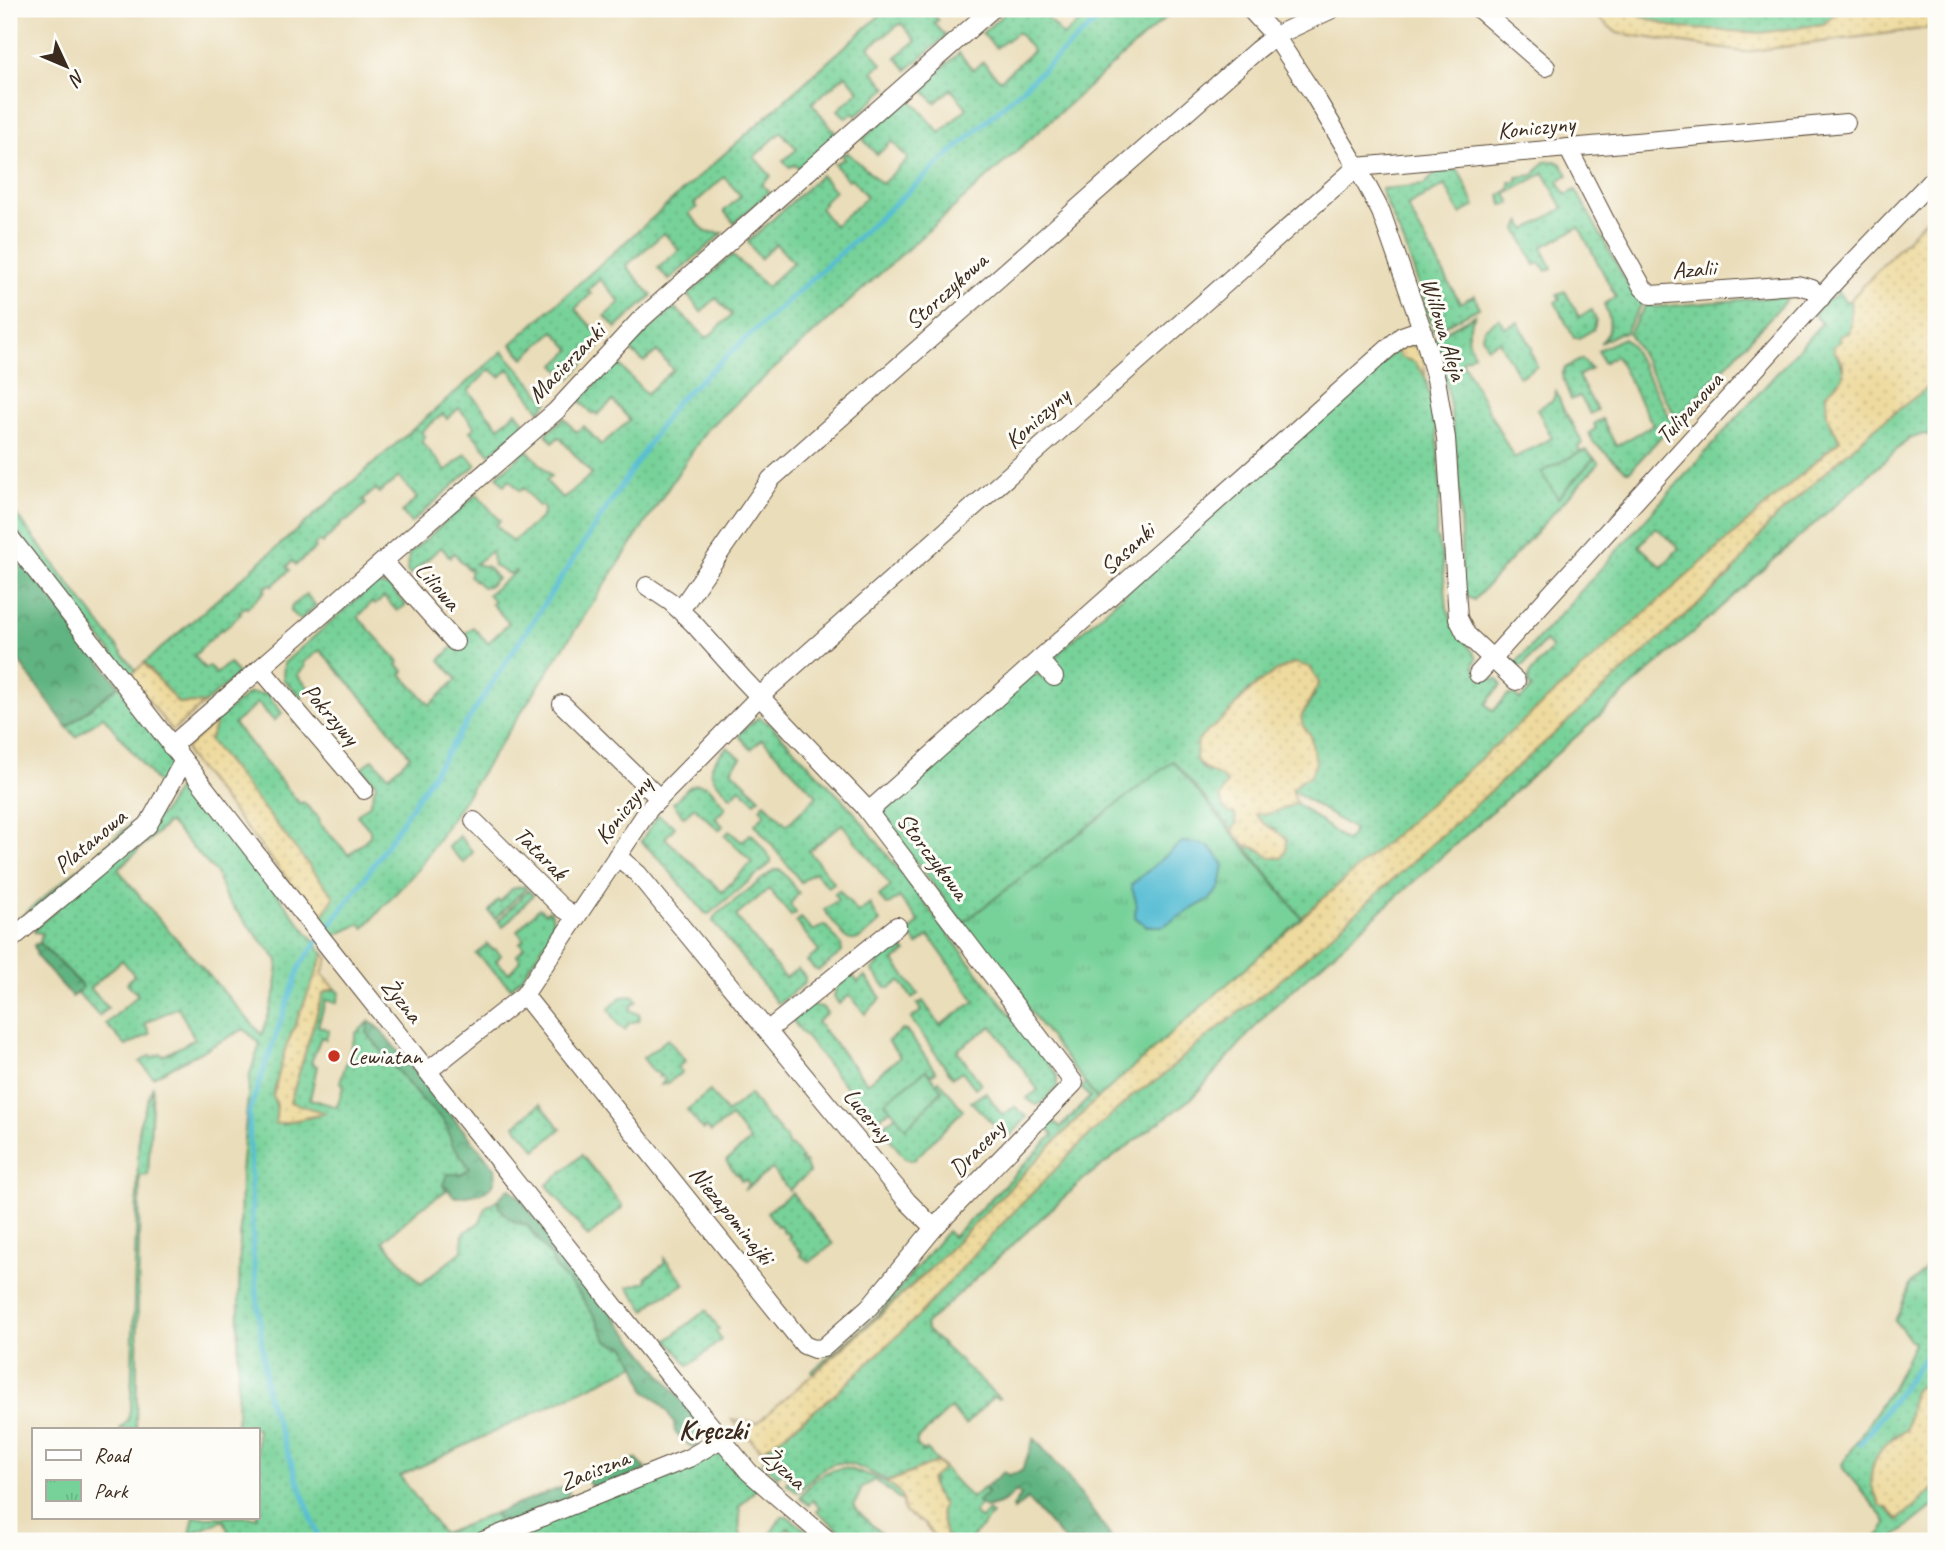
<svg xmlns="http://www.w3.org/2000/svg" width="1945" height="1550" font-family="Caveat,sans-serif">
<style>
.grass{fill:url(#grass-dots);stroke:#597e5c;stroke-width:2;fill-rule:evenodd}
.forest{fill:url(#forest-crowns);stroke:#4e6f50;stroke-width:2}
.sand{fill:url(#sand-dots);stroke:#94825e;stroke-width:2}
.park{fill:url(#park-tufts);stroke:#597e5c;stroke-width:2}
.water{fill:#57bdd4;stroke:#497479;stroke-width:2}
.lines{fill:none;stroke-linecap:round;stroke-linejoin:round}
.stream{stroke:#57bdd4;stroke-width:5}
.minor-casing{stroke:#554535;stroke-width:20}
.minor{stroke:#fff;stroke-width:18}
.poi-dot{fill:#c8321e;stroke:#fdfcf7;stroke-width:2.5}
.labels{text-anchor:middle;dominant-baseline:central;stroke-width:6;stroke-linejoin:round;paint-order:stroke}
.street-label{font-size:24px;fill:#3b2a1e;stroke:#fdfcf7}
.poi-label{font-size:24px;fill:#3b2a1e;stroke:#fdfcf7;text-anchor:start}
.quarter-label{font-size:28px;font-weight:bold;fill:#3b2a1e;stroke:#fdfcf7}
</style>
<defs>
<pattern id="grass-dots" width="8" height="8" patternUnits="userSpaceOnUse" patternTransform="scale(1.75)"><rect width="8" height="8" fill="#77d299"/><path d="M2 2h.1M6 6h.1" fill="none" stroke="#68b483" stroke-width="1.8" stroke-linecap="round"/></pattern>
<pattern id="forest-crowns" width="20" height="18" patternUnits="userSpaceOnUse" patternTransform="scale(1.75)"><rect width="20" height="18" fill="#61b481"/><path d="M2 6a3 3 0 1 1 6 0M12 15a3 3 0 1 1 6 0" fill="none" stroke="#519369"/></pattern>
<pattern id="sand-dots" width="8" height="8" patternUnits="userSpaceOnUse" patternTransform="scale(1.75)"><rect width="8" height="8" fill="#eeda9e"/><path d="M2 2h.1M6 6h.1" fill="none" stroke="#cdbb88" stroke-width="1.8" stroke-linecap="round"/></pattern>
<pattern id="park-tufts" width="24" height="20" patternUnits="userSpaceOnUse" patternTransform="scale(1.75)"><rect width="24" height="20" fill="#77d299"/><path d="M3 7l-1-3M5 7V3M7 7l1-3M15 17l-1-3M17 17v-4M19 17l1-3" fill="none" stroke="#68b483"/></pattern>
</defs>
<rect width="100%" height="100%" fill="#fdfcf7"/>
<filter id="ink" filterUnits="userSpaceOnUse"><feTurbulence type="fractalNoise" baseFrequency=".0143" numOctaves="2"/><feDisplacementMap in="SourceGraphic" scale="14" xChannelSelector="R" yChannelSelector="G"/><feConvolveMatrix kernelMatrix="1 2 1 2 8 2 1 2 1" color-interpolation-filters="sRGB"/></filter>
<filter id="wash" filterUnits="userSpaceOnUse"><feTurbulence type="fractalNoise" baseFrequency=".00686" numOctaves="4" result="noise"/><feDisplacementMap in="SourceGraphic" scale="28" xChannelSelector="R" yChannelSelector="G"/><feGaussianBlur stdDeviation="1.57" result="paint"/><feColorMatrix in="noise" values="0 0 0 0 0 0 0 0 0 0 0 0 0 0 0 0 0 1.4 0 .05"/><feComposite in="paint" operator="in"/></filter>
<g filter="url(#wash)">
<rect width="100%" height="100%" fill="#eaddba"/>
<g class="grass">
<path d="M887,9h42l9,11 -4,3 12,13 -39,34 -11,-13 20,-16 -15,-18 -32,24 13,17 -9,7 14,17 -31,28 -3,-3 -7,5 -8,-8 21,-19 -13,-16 -34,28 24,31 -38,34 -3,-3 -6,2 -6,-6 14,-12 -16,-17 -27,25 17,19 -9,8 7,8 -35,31 -10,-12 17,-15 -17,-19 -30,27 3,3 -8,7 17,18 17,1 -54,47 -11,-12 21,-18 -15,-17 -38,33 26,30 -36,32 -11,-12 15,-14 -20,-23 -12,11 3,4 -16,15 29,31 -35,40 -14,-15 16,-15 -17,-19 -30,27 -13,-14z"/>
<path d="M1010,9h16l4,4 5,-4h5l23,27 31,-27h81l-468,420 -288,439 -55,60 -4,-4 -28,13 -12,-17 14,-23 -125,-157 8,-20 32,-27 18,1 15,19 -8,8 -16,-18 -24,21 60,73 6,7 3,-2 16,16 1,6 29,31 21,-19v-6l-13,-15 13,-11 6,-20 -14,-16 11,-9 16,17 21,-20 -28,-36 -62,-70 -17,13 2,4 -8,8 13,14 -9,8 -18,-18 1,-16 90,-79 16,3 16,18 -9,6 -13,-14 -9,8 -3,-3 -14,15 41,45 -2,3 7,6 -3,3 29,31 27,-26 -17,-19 16,-16 -1,-2 18,-15 15,16 21,-20 -18,-20 3,-2 -6,-7 29,-23 -8,3 -15,-8 -3,-15 -16,13 13,3 9,11 -8,8 -7,1 -12,-11v-8l-2,1 -14,-16 -4,4 -9,-10 -31,28 -3,-4 2,-17 68,-60 23,27 -4,4 16,17 30,-25 2,-8 -2,-4 -3,2 -15,-19 -4,3 -10,-11 -6,5 -7,-9 30,-26 24,26 -5,5 17,18 29,-25 -33,-37 -6,5 -7,-8 18,-16 12,14 8,-6 17,19 29,-25 -17,-19 -16,14 -2,-3 -3,2 -12,-13 37,-39 29,32 27,-24 -16,-19 -13,11 -15,-13 45,-42 33,31 25,-23 -16,-17 -15,14 -13,-17 44,-40 35,32 26,-25 -17,-18 -16,15 -12,-17 73,-67 14,16 -12,11 1,2 -4,4 14,18 33,-29 -16,-19 -3,2 -14,-16 10,-5 -2,-3 5,-4 35,32 26,-25 -16,-18 -15,14 -14,-16 46,-42 31,36 27,-25 -16,-19 -16,14 -14,-16 38,-34 14,17 10,-8 17,18 33,-29 -15,-19 -22,16 -14,-15z"/>
<path d="M1630,9h66l11,4 27,-4h106l-16,15 -63,9 -86,-5 -32,-11z"/>
<path d="M1555,161l6,3 7,11 -10,6 8,14 10,-5 51,93 9,14 7,5 -18,31h-6l-19,10c13,-11 11,-24 4,-39l12,-7 -37,-70 -37,20 10,21 -6,3 -5,-8 -6,2 -18,-36 4,-8 5,9 37,-22 -19,-35 -38,21 5,10 -9,1 -2,-10 10,-6v-7h8l-1,-5 17,-2 10,-13z"/>
<path d="M1456,170l3,1 16,35 -15,8 -15,-29 -38,21 53,97 15,-8 4,13 -45,23 -29,-86 -24,-54 1,-2 42,-4 13,-13z"/>
<path d="M1837,289l8,13 5,-2 2,27 -15,17 -3,7c25,34 -10,36 -7,63 2,9 8,18 13,26l-538,478 -57,-73 14,4 11,8 5,-28 -14,-6 -6,-9 17,-1 24,-10 50,38 9,-11 -63,-40 9,-10v-63l14,-23 -66,-5 -22,27 -29,24 -2,20 7,9 19,8 5,6 2,30h5l3,10 -5,7 -59,-69 -210,162 -78,-101 -2,-6 7,-14 140,-125 8,-3 16,2 3,-22 340,-304 8,9 10,3 10,14 11,49 5,72 -3,11 -2,27 6,21 5,52 7,18 23,32 -3,8 8,12 16,1 3,6 -15,19 7,7 15,-16h6l6,5 12,-12 -4,-4 1,-9 23,-27 -7,-7 -22,25 -9,2 -9,-7v-6l11,8 306,-340 -8,-8 12,-15 10,-4zM1656,527l23,21 -17,19 -23,-21z"/>
<path d="M1565,291l14,26 13,-7 4,10 -2,9 -15,9h-5l-19,-36 5,-3 -3,-5z"/>
<path d="M1784,296l3,3 -110,120 -48,-86 17,-28 12,2z"/>
<path d="M1475,315c-8,15 -10,24 -1,39l-12,7 52,97 38,-20 -15,-29 16,-9 3,-9 6,15 21,37 -5,4 2,5 -38,20 17,25 35,-39 5,5 -125,137 -6,-3 -6,-8c-1,-84 -4,-171 -27,-252z"/>
<path d="M1499,318l6,10 13,-6 14,26 -1,5 6,13 -18,11 -20,-36 -12,6 -5,-11 2,-7z"/>
<path d="M1624,338l6,6 43,79 -43,48h-4l-33,-29 -4,-9 7,-5 -2,-4 8,-5 14,27 37,-21 -37,-69 -13,7 -5,-13z"/>
<path d="M503,351l45,51 -8,9 -31,-42 -9,8 -10,-8 -22,22 31,36 17,-15 10,12 -36,30 -20,-23 5,-4 -16,-19 -12,11 -4,-5 -22,18 4,5 -4,4 25,30 20,-17 10,11 -65,58 -9,-11 15,-14 -18,-21 -20,16 -3,-4 -13,11 3,4 -19,17 -2,-1 -23,24 -3,-3 -5,5 2,2 -20,17 -4,-4 -5,6 3,3 -18,16 -3,-2 -5,5 1,2 -18,17 -2,-1 -6,5 2,2 -18,16 -2,-1 -27,27 11,13 4,-3 7,8 13,-11 9,11 -34,30 -26,-1 -34,-40z"/>
<path d="M1582,359l9,10 -13,7 19,34 -7,4 -10,-18 -9,4 -9,-25 3,-7z"/>
<path d="M1936,381v56l-12,-3 -15,5 -639,571 -77,87 -109,82 -159,146 2,5 73,69 -7,-2 -28,28 -14,-17 -34,32v6l6,6 4,-2 44,48 13,-10 4,4 -11,9 3,4 -6,8 7,6 7,-8 4,4 -23,26h-22l-7,-31 3,-6c-13,-17 -13,-22 -6,-42l-48,19c-48,-22 -52,-30 -91,11l-12,-9 4,-5 -8,-6 -5,5 -14,-15 6,-15 66,-53 83,-78 80,-88 84,-86 52,-48 26,-16 33,-30 96,-75 442,-399 39,-51 104,-95z"/>
<path d="M9,505l127,166 -6,5 -121,-154z"/>
<path d="M306,594l10,12 -16,14 -9,-9v-4z"/>
<path d="M119,685l54,75 1,9 -9,20 -24,30 -132,113v-5l131,-111 21,-29 -58,-71 -27,21 -9,-10z"/>
<path d="M759,717l13,9 81,85 204,264v12l-17,17 -5,1 -8,-7 11,-8 -46,-64 -35,24 24,34 -6,4 -13,-17 -9,6 -2,-2 -40,-56 10,-8 -4,-7 6,-3 17,24 35,-24 -46,-65 -12,9 -8,-13 10,-10 -20,-25 -10,8 -4,-1 -6,-8 12,-10 -49,-62 -33,27 25,32 -6,4 -14,-15 -13,10 -46,-58 10,-10 -5,-6 5,-5 22,22 30,-29 -55,-57 -11,10 -11,-12v-4z"/>
<path d="M727,747l14,11 -10,11 29,29 -5,4 -15,-14 -9,9c-23,-23 -28,-26 -4,-50z"/>
<path d="M185,777l139,177 -39,96 -12,46 9,29c14,-8 28,-5 42,-12l-34,-10 33,-110 12,-5 5,5 -3,10 -11,-3 -8,26 11,4 -3,9 -5,-2 -10,26 6,3 -7,33 27,8 7,-23 -4,-2 16,-49 13,-11 -2,11 51,63 25,24 5,10 4,14 18,24 -27,17 3,6 -27,18 -36,32 38,43 41,-33 1,-18 17,-11 6,-15 12,-8 1,8 16,15 12,3 24,32 5,12 22,23 20,30 9,19 19,6 10,18 -236,111 43,58 52,-21 5,15 -34,13h-234l-8,-21 -34,14 4,-17h63v-88h-20l4,-257 9,-98 10,-30 -16,-15 -91,48 -13,-15 11,-7 1,3 9,-4 2,2 32,-17 -17,-32 -33,16 5,11 -24,12 -20,-22 32,-29 -11,-12 7,-8 -12,-15 -32,28 18,20 -9,8 -21,-23 4,-7 -42,-43 2,-10 -8,-1v-2l129,-118zM169,822l47,51 10,26 52,61 -2,30 -14,45 -113,-127 -31,-39z"/>
<path d="M696,784l12,2 17,20v3l-10,9 8,8 -4,4 -25,-23 -10,10 -11,-14 16,-16z"/>
<path d="M658,815l17,12 -10,11 57,54 30,-30 -27,-26 4,-5 13,11 8,-8 3,1 18,24v4l-62,51 -4,-1 -44,-52 -20,-20z"/>
<path d="M459,836l14,16 -9,11 -16,-16z"/>
<path d="M774,870h7l18,23 -9,11 6,9 -5,3 -22,-27 -33,27 49,62 13,-9 7,8v6l-27,21 -65,-83 2,-5z"/>
<path d="M525,886l1,2 -31,31 -6,-8 9,-11 2,2 12,-13z"/>
<path d="M528,890l5,5 -30,32 -5,-6z"/>
<path d="M839,890l19,23 12,-9 10,18c-10,8 -22,24 -34,16l-22,-28 14,-10 -4,-6z"/>
<path d="M539,908l6,5 4,-3 3,3 1,18 -31,46 -11,11 -35,-34 11,-10 6,6 2,-1 6,6 -5,6 13,12 12,-13 -4,-5 7,-8 -4,-4 4,-4 -7,-8z"/>
<path d="M801,918l12,13 12,-6 16,20 1,7 -23,18 -5,-1 -7,-8 12,-10 -23,-29z"/>
<path d="M895,941l11,11 -12,9 24,33 -6,4 -12,-17 -10,7h-4l-14,-18 7,-6 -7,-9 13,-12z"/>
<path d="M850,973l8,9 7,-6 16,22 -16,16 -15,-19 -11,9 -5,-7 3,-14z"/>
<path d="M634,996l3,5 -6,5 -1,4 10,5 -2,6 -9,2 -4,7 -6,-4 -10,-17 12,-12z"/>
<path d="M811,1005l11,2 5,6 -10,9 50,61 33,-26 -12,-16 14,-11 5,1 29,41 -6,3 -4,-5 -41,33 6,6 -16,13 -2,-1 -81,-101z"/>
<path d="M668,1039l17,22 -7,6 4,5 -14,11 -7,2 4,-5 -4,-5 -2,2 -1,-4 -4,-1 -11,-14z"/>
<path d="M939,1080l24,30 -49,50 -9,-2 -24,-30 15,-13 11,12 35,-36 -6,-8z"/>
<path d="M1085,1083l12,16 -165,168 -118,106 -2,-2 66,-57 69,-83 6,6 100,-102 -7,-9 4,-7 11,8 29,-30 -9,-9z"/>
<path d="M153,1085l-5,90 -8,1 -4,253h-16l8,-9 3,-16 8,-278z"/>
<path d="M710,1091l17,22 23,-19 19,27 2,-1 10,12 -1,2 5,2 4,11 3,-1 10,13 -2,1 3,3 2,-1 4,11 -20,17 -17,-21 -28,21 5,-6 -4,-5 -3,2 -3,-4 1,-2 -4,-1 -10,-13 24,-20 -19,-24 -20,15 -5,-5 -3,3 -16,-20z"/>
<path d="M986,1092l16,23 13,-8 12,10 -16,18 -7,-1 -33,-32z"/>
<path d="M540,1104l21,25 -25,21 -21,-25z"/>
<path d="M582,1155l41,52 -35,30 -41,-52z"/>
<path d="M792,1193l41,51 -23,18 -10,-7 2,-2 -14,-15 2,-2 -4,-4 -2,1 -4,-8 -3,1 -10,-14z"/>
<path d="M1936,1257v120l-22,13 -8,40 -14,7 -18,56 23,27 39,-33v17l-47,37h-17l10,-9 4,-7 -2,-7 -43,-52 54,-84 19,-38 -19,-23 15,-36z"/>
<path d="M664,1258l21,26 -29,16 -10,11 -18,-24 19,-6 -1,-4 18,-13z"/>
<path d="M706,1310l13,19 -3,2 5,9 -32,26 -21,-26z"/>
<path d="M722,1446l37,40 -20,21c4,13 -5,25 7,34h-252z"/>
<path d="M844,1468c20,5 46,12 60,29v5l-30,-22 -12,8 -8,17 5,8 30,28h-36l-36,-30 3,-4 -8,-7 -3,5 -9,-8c12,-17 23,-27 44,-29z"/>
<path d="M782,1516h5l34,25h-19l-14,-13 -12,13h-14l7,-5z"/>
</g>
<g class="forest">
<path d="M9,543l110,142 -52,42 -58,-79z"/>
<path d="M40,943l43,44 -11,10 -35,-40 -3,-12z"/>
<path d="M369,1022l8,4 118,142c5,26 -22,28 -40,29l-12,-12 4,-11h14l9,-6 -18,-24 -4,-14 -5,-10 -25,-24 -51,-63z"/>
<path d="M509,1188l9,8 183,228v14l-5,8h-6l-15,-14 -1,-9 -7,-12 -10,-12 -11,-7 -10,-27 -10,-18 -19,-6 -9,-19 -20,-30 -22,-23 -5,-12 -24,-32 -12,-3 -9,-7 -7,-8 -1,-8z"/>
<path d="M1034,1438l33,38 47,65h-49l-38,-42 -13,11 -1,-3 8,-12 -5,-4c-11,12 -15,13 -31,17l-8,-6 11,-10 -4,-4 20,-16 4,3 14,-4z"/>
<path d="M636,1459l11,11 -52,20 -9,-11z"/>
<path d="M568,1485l1,6 -3,11 -66,26 -5,-15z"/>
</g>
<g class="sand">
<path d="M1588,9h42l13,8 33,11 85,5 63,-9 16,-15h96v18l-192,25 -127,-19z"/>
<path d="M1936,208v173l-62,47 -104,95 -39,51 -442,399 -96,75 -33,30 -26,16 -52,48 -84,86 -80,88 -83,78 -64,51 -10,5 -29,-30 25,3 128,-112 47,-44 165,-168 743,-659 -13,-24 -1,-22 17,-17v-14l-9,-12v-5l7,-5 -2,-5 10,-3c5,-9 -1,-18 3,-28l-2,-5z"/>
<path d="M1411,344c14,6 13,18 14,32l-10,-14 -15,-5 -3,-7z"/>
<path d="M144,663l34,40 26,1 -32,27 -42,-55z"/>
<path d="M1294,663l16,4 9,16 -18,34 2,9 7,8 6,29 -6,14 -9,3 -9,10 4,13 -24,10 -16,1c7,12 21,16 31,25l-1,12 -4,7 -12,-1 -11,-8 -14,-4 -13,-15 5,-7 -3,-10h-5l-6,-6 -3,-10 7,-14c-10,-12 -20,-8 -31,-24l2,-19c10,-9 21,-17 30,-26 22,-24 35,-39 66,-51z"/>
<path d="M217,720l-8,20 125,157 -14,23 -132,-164 -2,-8z"/>
<path d="M324,954l4,4 -6,16 13,14 -12,5 -33,109 35,11c-6,2 -45,11 -50,11l2,-18 -4,-10 12,-46z"/>
<path d="M1936,1377v110l-38,33 -11,-13 -7,-1c-2,-8 -7,-13 -8,-21 -5,-25 14,-45 34,-55l8,-40z"/>
<path d="M937,1462l6,7 -13,11 4,13 9,12 -3,5 7,31h-9l-14,-17 -20,-12c-3,-18 0,-19 -18,-29z"/>
</g>
<g class="park">
<path d="M1585,450l9,8 -36,40 -17,-26z"/>
<path d="M1173,761l129,157 -205,181 -134,-176z"/>
<path d="M926,1070l16,20 -36,38 -21,-26z"/>
</g>
<path class="water" d="M1182,842c24,1 29,2 42,23l-4,23 -9,10 -48,28h-17l-11,-9 1,-16 -5,-16z"/>
<g class="lines">
<g class="stream">
<path d="M1672,9c22,9 47,3 70,0"/>
<path d="M1860,1444l76,-101"/>
<path d="M320,1541l-53,-145 -14,-144 -4,-140 52,-148 64,-86 311,-476 434,-393"/>
</g>
</g>
</g>
<g filter="url(#ink)">
<g class="lines">
<defs>
<g id="minor">
<path d="M1250,9l25,27 39,59 43,72 24,45 41,117 14,50 10,59 12,180 8,16 50,47"/>
<path d="M1479,9l67,58"/>
<path d="M1568,148l41,80 34,60 8,7 146,-10 15,4 9,9"/>
<path d="M9,536l318,409 346,435 76,92 80,69"/>
<path d="M384,562l71,80"/>
<path d="M680,610l91,-131 486,-429 18,-14 57,-27"/>
<path d="M1039,660l15,17"/>
<path d="M261,669l103,121"/>
<path d="M1478,674l361,-397 97,-101"/>
<path d="M562,704l97,94"/>
<path d="M171,746l385,-335 83,-90 353,-312"/>
<path d="M869,811l533,-475 20,-7"/>
<path d="M474,821l87,86 15,10"/>
<path d="M617,856l21,18 269,327 27,27"/>
<path d="M9,941l139,-116 35,-63"/>
<path d="M524,995l280,350 10,4 9,-1 46,-41 65,-79 140,-145 -211,-278 -120,-126 -49,-55 -23,-22 -24,-16"/>
<path d="M767,1031l130,-105"/>
<path d="M428,1071l96,-76 125,-186 111,-113 597,-529 489,-44"/>
<path d="M483,1541l206,-83 32,-19"/>
</g>
</defs>
<use href="#minor" class="minor-casing"/>
<use href="#minor" class="minor"/>
</g>
</g>
<circle class="poi-dot" cx="334" cy="1056" r="7"/>
<g class="labels">
<g class="street-label">
<text transform="translate(1536 127) rotate(-6)">Koniczyny</text>
<text transform="translate(1694 269) rotate(-4)">Azalii</text>
<text transform="translate(946 291) rotate(-42)">Storczykowa</text>
<text transform="translate(1444 329) rotate(73)">Willowa Aleja</text>
<text transform="translate(566 363) rotate(-46)">Macierzanki</text>
<text transform="translate(1689 408) rotate(-48)">Tulipanowa</text>
<text transform="translate(1037 418) rotate(-42)">Koniczyny</text>
<text transform="translate(1127 549) rotate(-42)">Sasanki</text>
<text transform="translate(438 586) rotate(49)">Liliowa</text>
<text transform="translate(331 714) rotate(49)">Pokrzywy</text>
<text transform="translate(623 810) rotate(-52)">Koniczyny</text>
<text transform="translate(90 841) rotate(-40)">Platanowa</text>
<text transform="translate(541 853) rotate(45)">Tatarak</text>
<text transform="translate(933 856) rotate(53)">Storczykowa</text>
<text transform="translate(402 1000) rotate(51)">Żyzna</text>
<text transform="translate(868 1115) rotate(51)">Lucerny</text>
<text transform="translate(977 1148) rotate(-46)">Draceny</text>
<text transform="translate(732 1215) rotate(51)">Niezapominajki</text>
<text transform="translate(784 1468) rotate(42)">Żyzna</text>
<text transform="translate(594 1470) rotate(-22)">Zaciszna</text>
</g>
<g class="poi-label">
<text x="348" y="1056">Lewiatan</text>
</g>
<g class="quarter-label">
<text x="713" y="1429">Kręczki</text>
</g>
</g>
<rect width="1945" height="1550" fill="none" stroke="#fdfcf7" stroke-width="35"/>
<rect x="32" y="1428" width="228" height="91" fill="#fdfcf7" stroke="#afa8a0" stroke-width="2"/>
<rect x="46" y="1450" width="35" height="10" fill="#ffffff" stroke="#afa8a0" stroke-width="2"/>
<text x="94" y="1462" font-size="21" fill="#3b2a1e">Road</text>
<rect x="46" y="1480" width="35" height="21" fill="url(#park-tufts)" stroke="#afa8a0" stroke-width="2"/>
<text x="94" y="1498" font-size="21" fill="#3b2a1e">Park</text>
<g transform="translate(66 66) rotate(134)" stroke="#fdfcf7" stroke-width="5" paint-order="stroke">
<path d="M0-5L12 26L0 18L-12 26Z" fill="#3b2a1e"/>
<text y="-10" font-size="19" font-weight="bold" text-anchor="middle" fill="#3b2a1e">N</text>
</g>
</svg>
